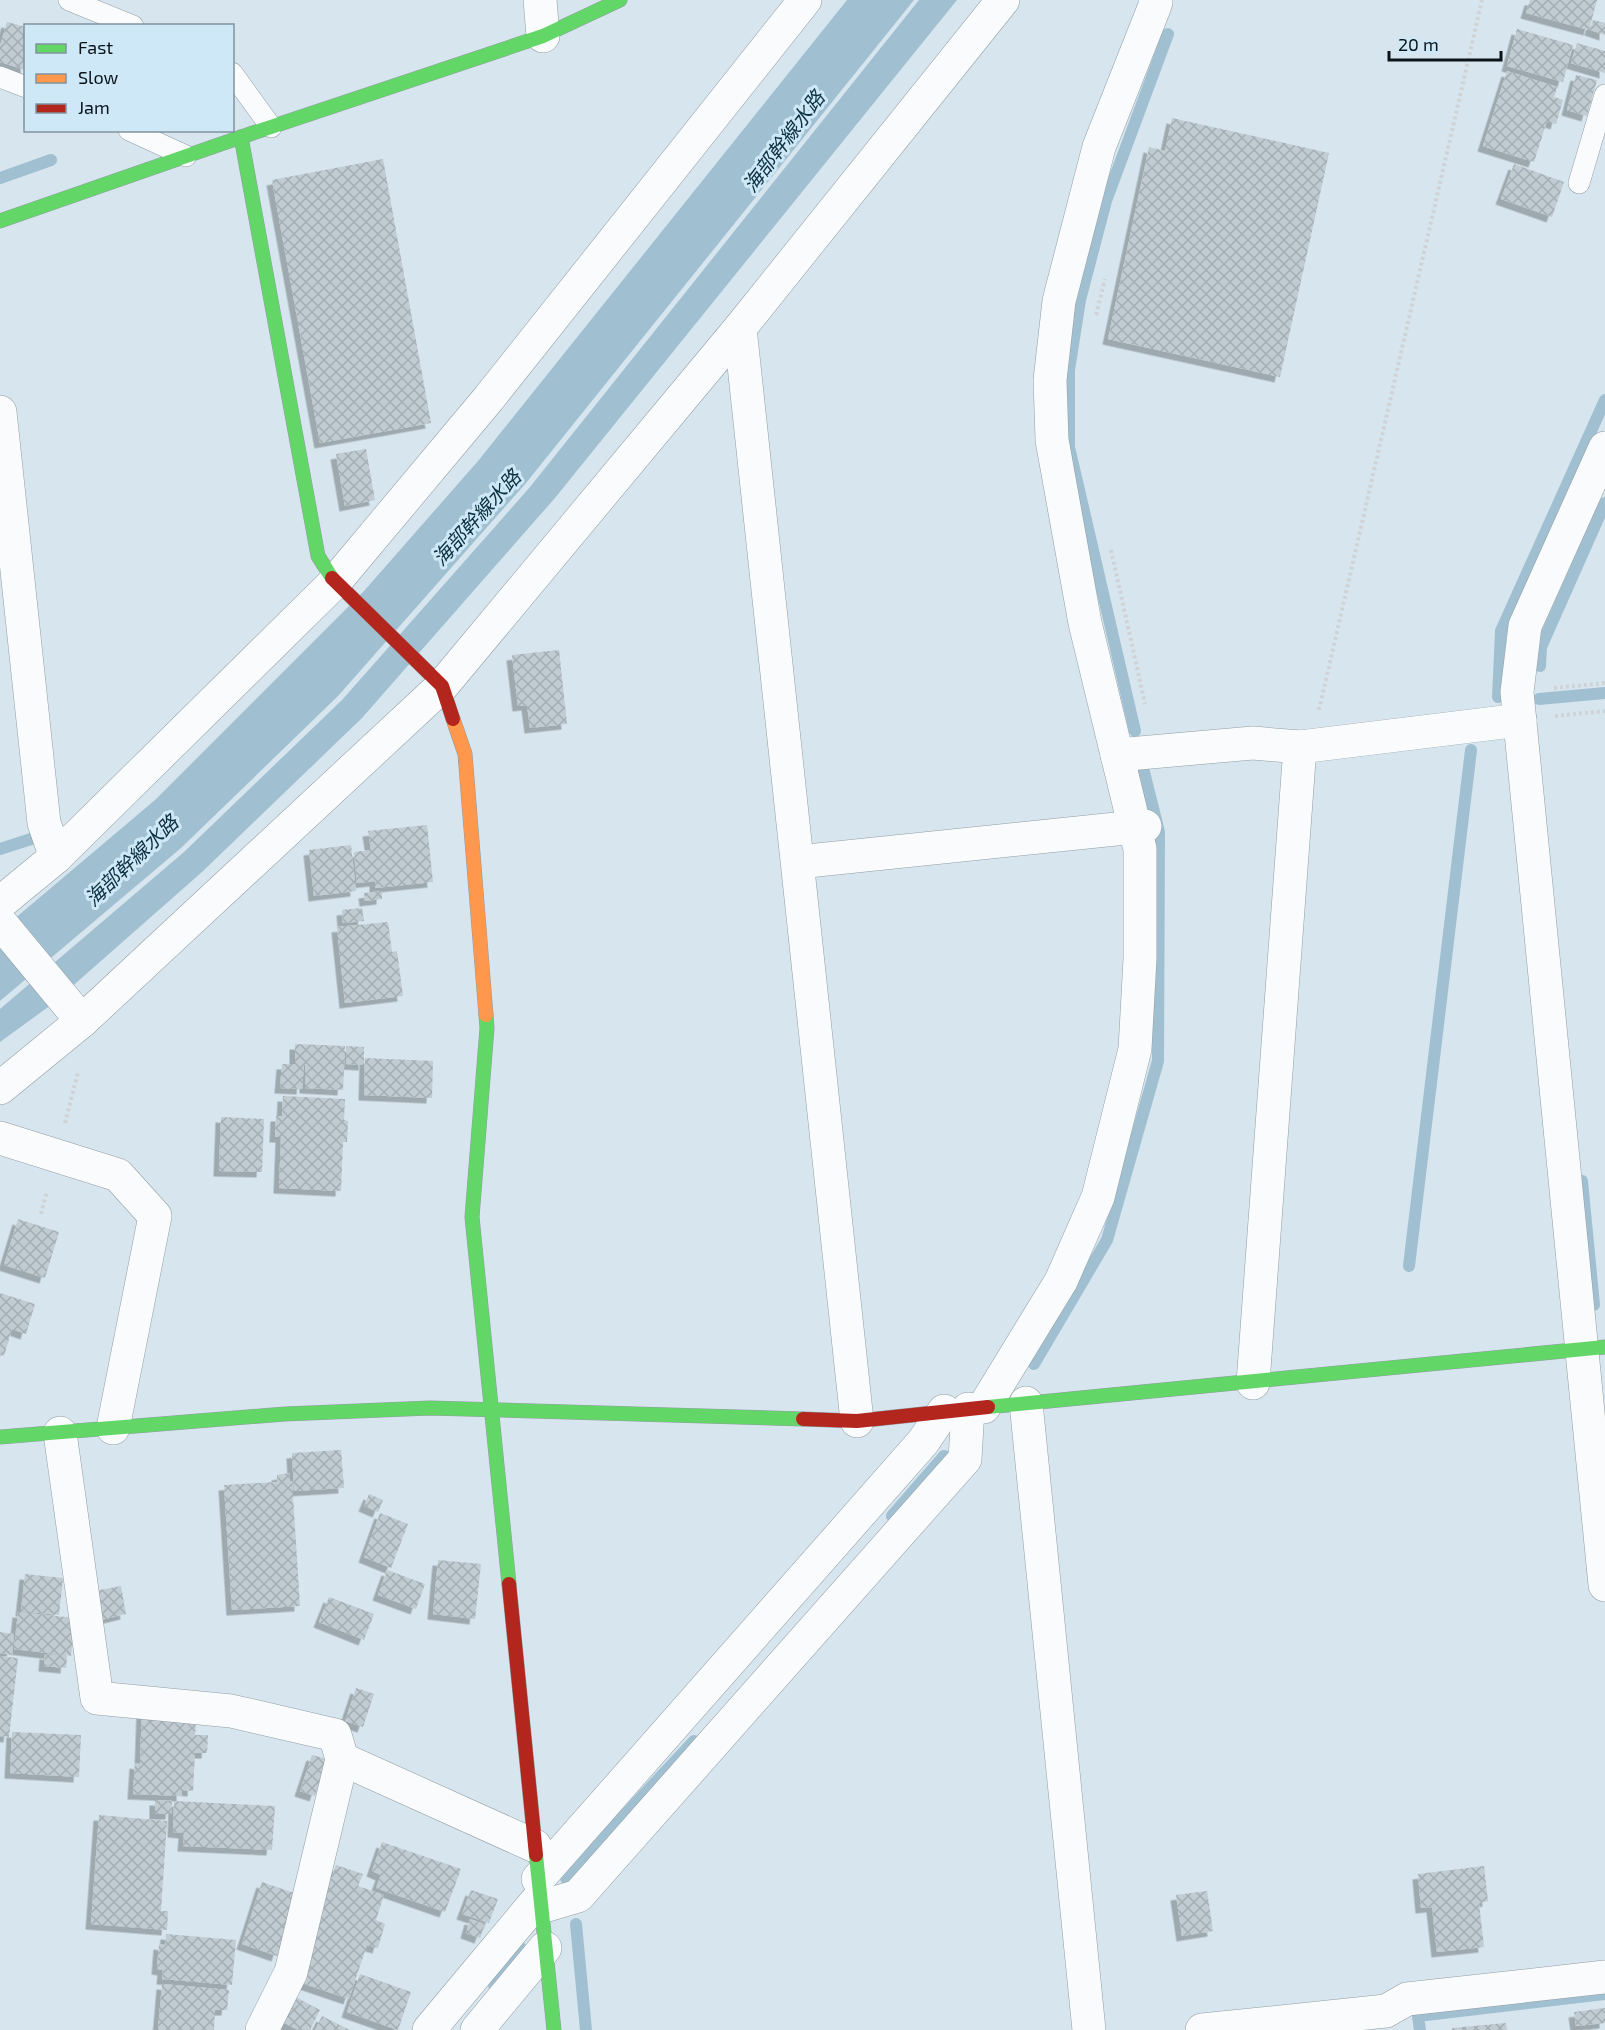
<svg xmlns="http://www.w3.org/2000/svg" width="1605" height="2030" font-family="'Exo 2','Noto Sans JP',sans-serif">
<style>
.water{fill:#a0c0d2}
.lines{fill:none;stroke-linecap:round;stroke-linejoin:round}
.stream{stroke:#a0c0d2;stroke-width:12}
.building{fill:url(#building-cross-hatch);filter:url(#shadow)}
.lane-casing{stroke:#929da3;stroke-width:22}
.street-casing{stroke:#929da3;stroke-width:34}
.fast-casing{stroke:#929da3;stroke-width:15}
.slow-casing{stroke:#929da3;stroke-width:15}
.jam-casing{stroke:#929da3;stroke-width:15}
.path{stroke:#cfd3d6;stroke-width:4;stroke-dasharray:3 3;stroke-linecap:butt}
.lane{stroke:#f9fbfc;stroke-width:21}
.street{stroke:#f9fbfc;stroke-width:33}
.fast{stroke:#63d668;stroke-width:14}
.slow{stroke:#ff974d;stroke-width:14}
.jam{stroke:#b3261e;stroke-width:14}
.labels{text-anchor:middle;dominant-baseline:central;stroke-width:6;stroke-linejoin:round;paint-order:stroke}
.water-label{font-size:20px;font-style:italic;fill:#0c3040;stroke:#cee8f7}
</style>
<defs>
<pattern id="building-cross-hatch" width="8" height="8" patternUnits="userSpaceOnUse" patternTransform="scale(1.5)"><rect width="8" height="8" fill="#c0cbd2"/><path d="M0 0l8 8M0 8l8-8" fill="none" stroke="#a4adb4"/></pattern>
<filter id="shadow"><feDropShadow dx="-5.5" dy="5.5" stdDeviation="0" flood-color="#0004"/></filter>
</defs>
<rect width="100%" height="100%" fill="#d7e5ee"/>
<g class="water">
<path d="M847,0h67l-388,483 -188,213 -157,152 -181,153v-70l155,-131 209,-209 114,-130z"/>
<path d="M919,0h38l-402,498 -193,220 -160,154 -151,133 -51,37v-33l184,-157 158,-152 188,-213z"/>
</g>
<g class="lines">
<g class="stream">
<path d="M0,178l51,-18"/>
<path d="M1540,666l1,-19 64,-144"/>
<path d="M1498,697l3,-66 104,-231"/>
<path d="M1539,699l66,-6"/>
<path d="M1135,731l-66,-284v-77l11,-70 26,-99 62,-167"/>
<path d="M0,849l31,-10"/>
<path d="M1582,1181l12,124"/>
<path d="M1409,1266l62,-516"/>
<path d="M1034,1364l73,-124 51,-179 1,-229 -15,-60"/>
<path d="M892,1516l52,-60"/>
<path d="M566,1878l128,-137"/>
<path d="M576,1924l10,106"/>
<path d="M494,1985l27,-37"/>
<path d="M1420,2030l-2,-14 187,-22"/>
</g>
</g>
<g class="building">
<path d="M1530,0h67l-8,30 -63,-17z"/>
<path d="M1593,20l12,3v12l-15,-5z"/>
<path d="M7,22l19,5v43l-26,-8v-16z"/>
<path d="M1517,29l56,16 -10,37 -56,-16z"/>
<path d="M1577,43l28,8v22l-34,-10z"/>
<path d="M1507,71l50,16 -3,10 9,3 -7,24 -9,-3 -13,41 -51,-16z"/>
<path d="M1576,75l21,5 -10,36 -20,-6z"/>
<path d="M1172,118l157,35 -49,224 -172,-38 41,-192 16,4z"/>
<path d="M383,159l48,264 -111,20 -48,-263z"/>
<path d="M1514,164l50,18 -12,35 -51,-18z"/>
<path d="M366,449l9,51 -30,6 -9,-52z"/>
<path d="M559,650l8,74 -37,4 -3,-23 -9,1 -6,-51z"/>
<path d="M427,825l6,57 -58,6v-7l-18,2 -3,-31 17,-2 -3,-19z"/>
<path d="M351,845l5,46 -42,5 -5,-46z"/>
<path d="M382,891v8l-17,2 -1,-8z"/>
<path d="M362,908l2,13 -21,2 -1,-13z"/>
<path d="M388,922l4,30 5,-1 6,45 -58,7 -8,-76z"/>
<path d="M295,1044l50,2 -2,44 -38,-2v-23h-1l-2,24 -22,-1 2,-24h13z"/>
<path d="M346,1046l18,1v18l-18,-1z"/>
<path d="M365,1058l68,3 -1,37 -68,-3z"/>
<path d="M283,1096l62,3 -1,21 4,1 -1,21h-4l-2,49 -62,-3 2,-51h-6l1,-21h6z"/>
<path d="M221,1117l43,2 -2,53 -43,-1z"/>
<path d="M18,1219l41,13 -14,46 -41,-13z"/>
<path d="M0,1293l35,11 -9,30 -14,-5 -8,27 -4,-1z"/>
<path d="M341,1450l3,38 -50,3 -2,-38z"/>
<path d="M289,1473l1,8h2l8,125 -68,4 -8,-125 53,-3v-7z"/>
<path d="M369,1494l14,6 -5,12 -14,-6z"/>
<path d="M380,1513l28,11 -17,44 -27,-11z"/>
<path d="M438,1560l43,4 -6,55 -42,-5z"/>
<path d="M387,1570l38,14 -9,25 -38,-14z"/>
<path d="M25,1574l38,4 -4,37 -38,-4z"/>
<path d="M121,1586l5,28 -25,6 -6,-29z"/>
<path d="M329,1597l45,17 -10,26 -45,-18z"/>
<path d="M18,1612l57,6 -4,38 -57,-7z"/>
<path d="M0,1632l14,2 -2,21 -12,-2z"/>
<path d="M45,1654l22,2 -1,12 -22,-2z"/>
<path d="M0,1656l18,2 -9,79 -9,-1z"/>
<path d="M356,1688l18,6 -11,33 -18,-6z"/>
<path d="M142,1708l55,3 -2,24h13l-1,18h-12l-2,38 -11,-1v6l-49,-2 2,-31 5,1z"/>
<path d="M12,1732l69,3 -2,42 -69,-4z"/>
<path d="M312,1755l15,4 -12,37 -15,-5z"/>
<path d="M155,1800l17,1 -1,13h-16z"/>
<path d="M174,1801l101,5 -3,44 -89,-4 1,-13 -11,-1z"/>
<path d="M99,1815l68,6 -6,90h7l-1,19 -76,-6z"/>
<path d="M382,1842l79,27 -16,43 -69,-24 5,-13 -9,-4z"/>
<path d="M336,1865l27,9 -5,12 26,9 -8,25 9,4 -7,24 -11,-3 -18,54 -53,-18z"/>
<path d="M1484,1866l4,35 -9,2 5,44 -47,5 -5,-45 -11,1 -3,-34z"/>
<path d="M262,1882l35,12 -20,62 -35,-12z"/>
<path d="M471,1890l27,9 -9,24 -27,-9z"/>
<path d="M1207,1891l6,40 -31,5 -6,-41z"/>
<path d="M470,1919l15,5 -5,14 -14,-5z"/>
<path d="M166,1934l70,6 -4,45 -70,-6 1,-9 -6,-1 2,-25 6,1z"/>
<path d="M360,1974l51,18 -13,38 -51,-18z"/>
<path d="M162,1984l67,6 -2,20h-12l-1,20h-56z"/>
<path d="M290,1994l30,16 -10,20h-12l-21,-11z"/>
<path d="M1605,2008v15l-29,3 -2,-14z"/>
<path d="M322,2016l28,14h-35z"/>
<path d="M1506,2023l1,7h-55v-2z"/>
</g>
<g class="lines">
<defs>
<g id="lane">
<path d="M69,0l64,26"/>
<path d="M232,73l39,54"/>
<path d="M0,77l26,10"/>
<path d="M129,130l57,26"/>
<path d="M1579,183l26,-88"/>
</g>
<g id="street">
<path d="M540,0l3,36"/>
<path d="M740,328l117,1093"/>
<path d="M0,412l44,411 12,34"/>
<path d="M1605,448l-80,178 -8,66 88,893"/>
<path d="M1117,755l136,-12 47,4"/>
<path d="M798,862l347,-36"/>
<path d="M0,903l56,-46 279,-275 154,-184 316,-398"/>
<path d="M0,922l82,99"/>
<path d="M0,1088l82,-67 360,-335 298,-358 263,-328"/>
<path d="M0,1138l118,37 37,41 -42,212"/>
<path d="M1253,1383l47,-636 220,-27"/>
<path d="M1026,1403l63,627"/>
<path d="M984,1407l77,-126 37,-84 37,-148 5,-90v-110l-55,-226 -33,-183 -2,-60 9,-79 40,-154 55,-139 2,-6 -1,-2"/>
<path d="M60,1433l37,265 134,13 104,24 7,24 -51,213 -29,58"/>
<path d="M342,1759l193,87"/>
<path d="M538,1879l385,-437 21,-31"/>
<path d="M541,1907l37,-11 387,-437 3,-50"/>
<path d="M429,2030l111,-133"/>
<path d="M477,2030l68,-82"/>
<path d="M1202,2030l184,-19 21,-12 198,-22"/>
</g>
<g id="fast">
<path d="M241,137l77,419 14,22"/>
<path d="M0,221l241,-84 302,-101 77,-36"/>
<path d="M486,1015l1,13 -15,189 37,367"/>
<path d="M988,1407l617,-60"/>
<path d="M0,1437l285,-23 145,-6 373,11"/>
<path d="M536,1855l18,175"/>
</g>
<path id="slow" d="M453,719l12,35 21,261"/>
<g id="jam">
<path d="M332,578l110,108 11,33"/>
<path d="M803,1419l54,2 131,-14"/>
<path d="M509,1584l27,271"/>
</g>
</defs>
<use href="#lane" class="lane-casing"/>
<use href="#street" class="street-casing"/>
<use href="#fast" class="fast-casing"/>
<use href="#slow" class="slow-casing"/>
<use href="#jam" class="jam-casing"/>
<g class="path">
<path d="M1096,315l9,-36"/>
<path d="M1111,550l34,154"/>
<path d="M1554,688l51,-5"/>
<path d="M1319,710l163,-710"/>
<path d="M1555,716l50,-5"/>
<path d="M65,1123l13,-51"/>
<path d="M41,1214l6,-23"/>
</g>
<use href="#lane" class="lane"/>
<use href="#street" class="street"/>
<use href="#fast" class="fast"/>
<use href="#slow" class="slow"/>
<use href="#jam" class="jam"/>
</g>
<g class="labels">
<g class="water-label">
<text transform="translate(783 141) rotate(-53)">海部幹線水路</text>
<text transform="translate(476 517) rotate(-48)">海部幹線水路</text>
<text transform="translate(131 860) rotate(-44)">海部幹線水路</text>
</g>
</g>
<rect x="24" y="24" width="210" height="108" fill="#cee8f7" stroke="#80939e" stroke-width="1.5"/>
<rect x="36" y="44" width="30" height="9" fill="#63d668" stroke="#80939e" stroke-width="1.5"/>
<text x="78" y="54" font-size="18" fill="#0a1419">Fast</text>
<rect x="36" y="74" width="30" height="9" fill="#ff974d" stroke="#80939e" stroke-width="1.5"/>
<text x="78" y="84" font-size="18" fill="#0a1419">Slow</text>
<rect x="36" y="104" width="30" height="9" fill="#b3261e" stroke="#80939e" stroke-width="1.5"/>
<text x="78" y="114" font-size="18" fill="#0a1419">Jam</text>
<path d="M1389 51v9h112v-9" fill="none" stroke="#0a1419" stroke-width="3"/>
<text x="1398" y="51" font-size="18" fill="#0a1419" stroke="#cee8f7" stroke-width="4.5" paint-order="stroke">20 m</text>
</svg>
